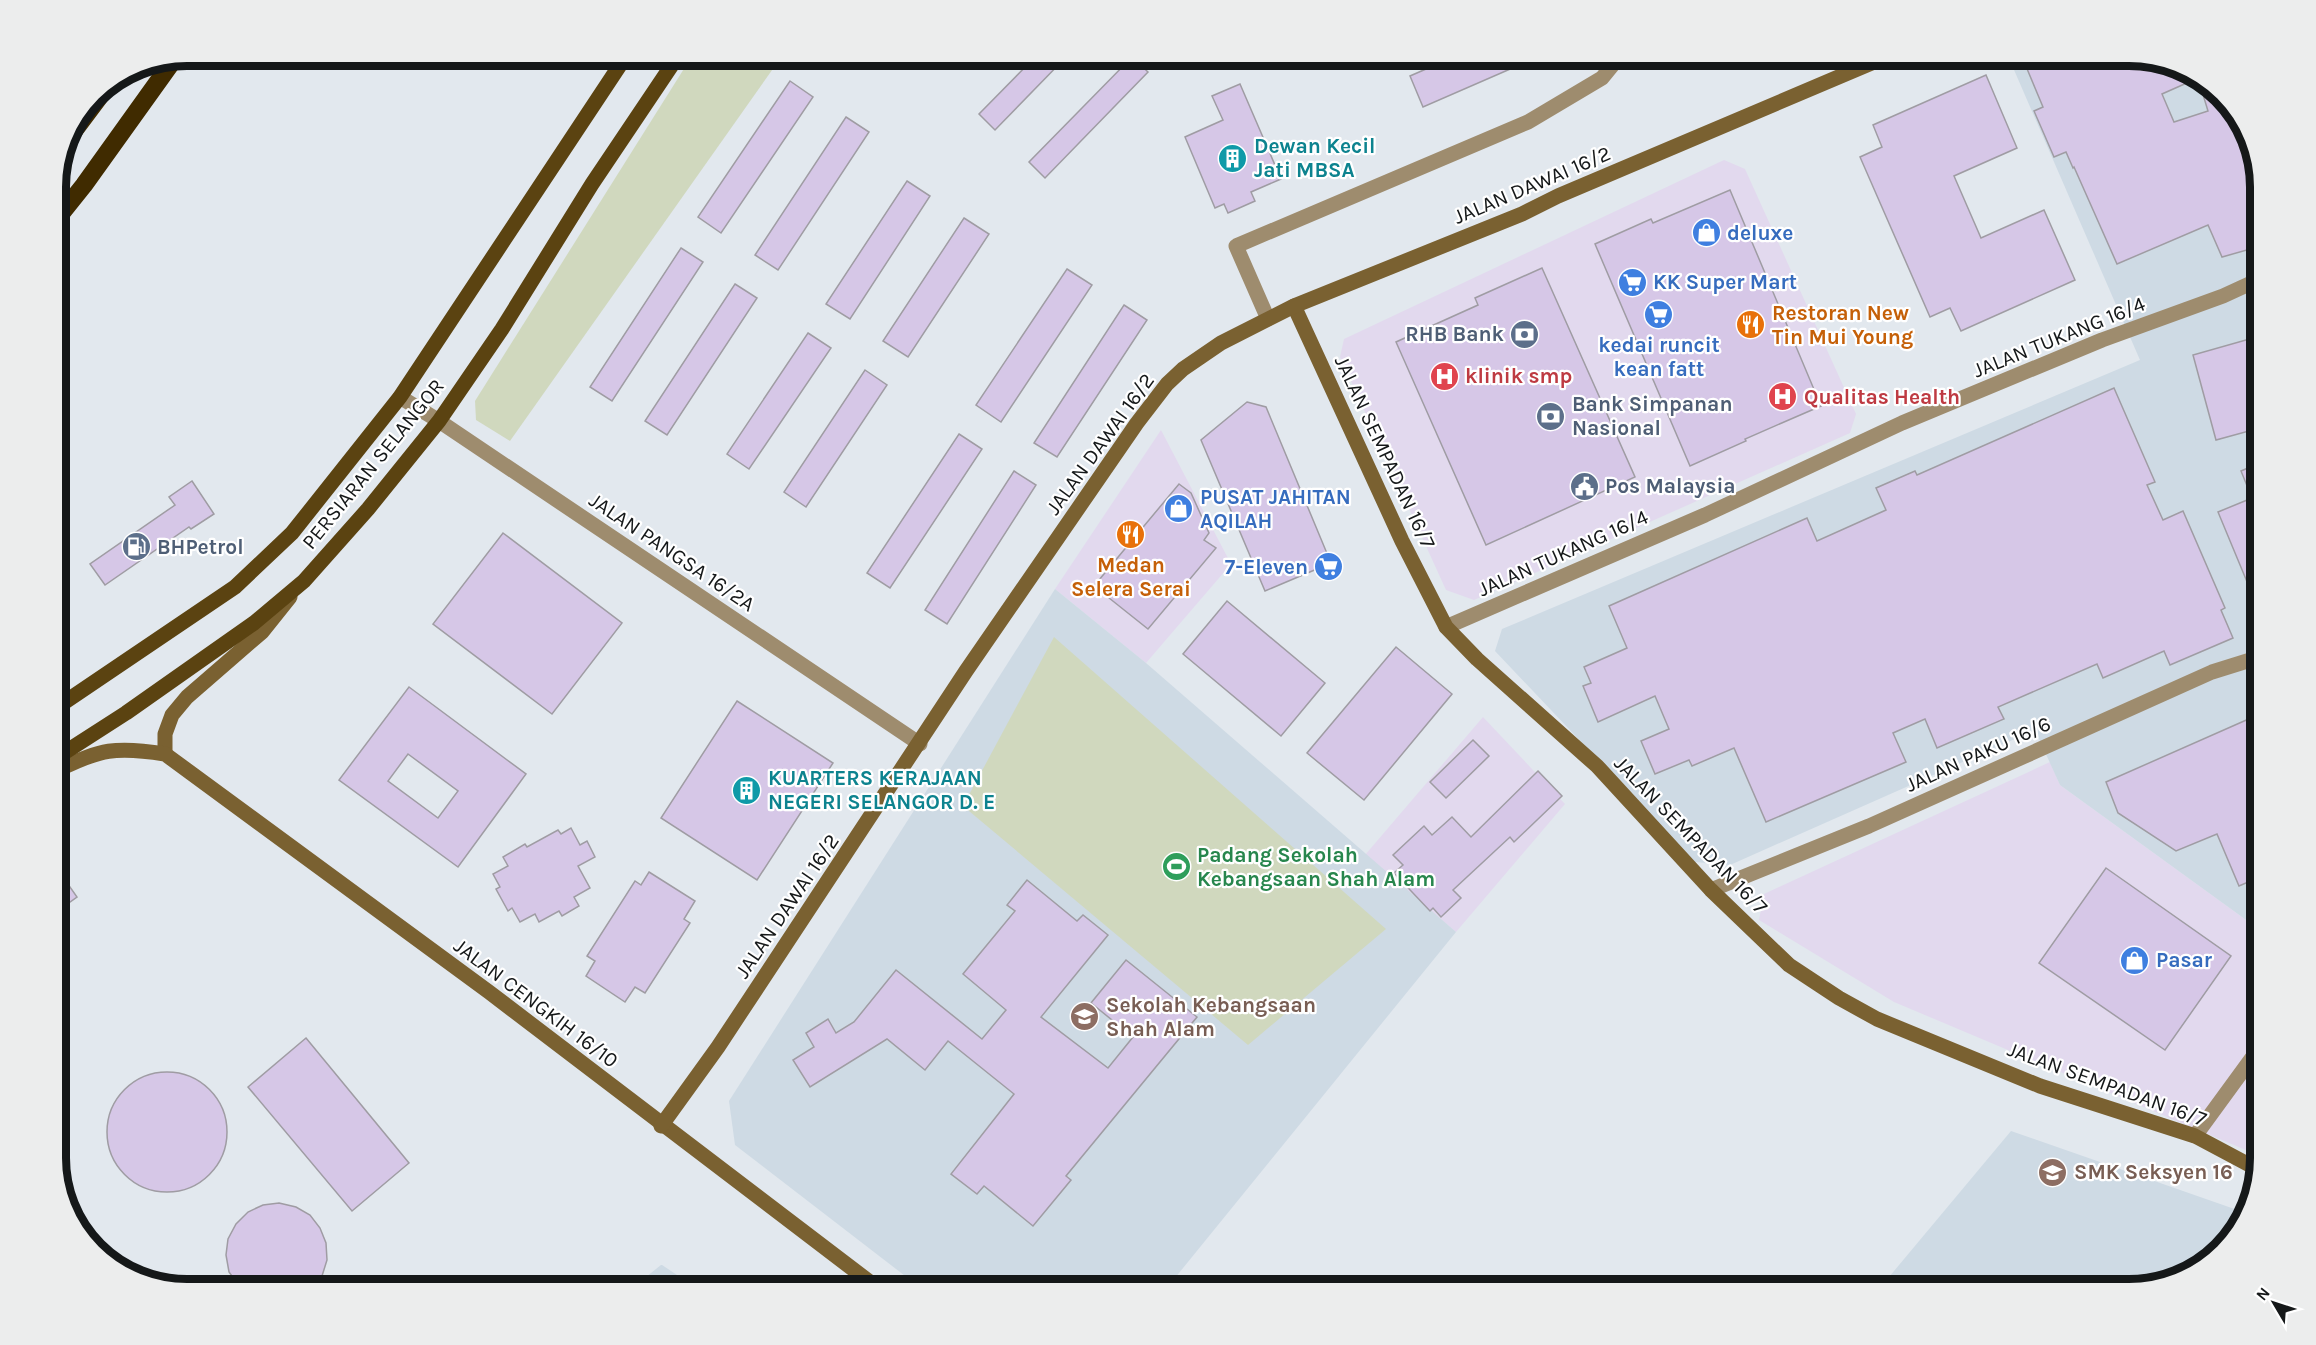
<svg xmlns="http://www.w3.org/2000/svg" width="2316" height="1345" font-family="Karla,sans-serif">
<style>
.commercial{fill:#e2d9ee}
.built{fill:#cedae4}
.green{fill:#d0d8be}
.building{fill:#d6c7e7;stroke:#9f9ca3;stroke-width:1.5;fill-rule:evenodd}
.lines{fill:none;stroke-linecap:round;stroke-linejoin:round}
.street{stroke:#9e8c6e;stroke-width:15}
.secondary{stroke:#7a6131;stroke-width:15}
.primary{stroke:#5b4311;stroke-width:15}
.highway{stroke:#402b00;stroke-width:18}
.labels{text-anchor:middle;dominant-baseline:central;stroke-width:4.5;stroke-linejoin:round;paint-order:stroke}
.culture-label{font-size:21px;font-weight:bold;fill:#0d838f;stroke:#fff;text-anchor:start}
.street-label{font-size:21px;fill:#151819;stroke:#fff}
.shop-label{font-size:21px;font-weight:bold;fill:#366cbe;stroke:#fff;text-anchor:start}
.food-label{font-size:21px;font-weight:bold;fill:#c56008;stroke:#fff;text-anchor:start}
.service-label{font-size:21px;font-weight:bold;fill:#4e5e75;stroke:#fff;text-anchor:start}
.health-label{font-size:21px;font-weight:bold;fill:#be3a42;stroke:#fff;text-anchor:start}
.leisure-label{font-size:21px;font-weight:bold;fill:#27864d;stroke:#fff;text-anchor:start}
.education-label{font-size:21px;font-weight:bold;fill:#785e54;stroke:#fff;text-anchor:start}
.rim{fill:none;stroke:#151819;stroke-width:8}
</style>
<rect width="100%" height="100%" fill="#e2e8ee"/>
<g class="commercial">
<path d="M1724,160l21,9 111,245 -6,19 -376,167 -28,-10 -106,-233 4,-18z"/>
<path d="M1161,430l70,134 -85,99 -91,-74z"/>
<path d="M1483,717l82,87 -109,128 -91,-77z"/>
<path d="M2050,762l10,23 200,145v226l-366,-154 -135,-82 5,-26z"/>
</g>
<g class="built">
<path d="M2008,56h121l65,17 44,41 22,65v751l-200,-145 -25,-55 -305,135 -35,-3 -200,-211 7,-22 638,-269z"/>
<path d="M1055,589l91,74 310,269 -290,357h-244l-187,-144 -6,-44z"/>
<path d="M2011,1131l235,82 -3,10 -48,49 -66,17h-250z"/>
<path d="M661,1265h1l36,24h-67z"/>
</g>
<g class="green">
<path d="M692,56h90l-272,385 -34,-21 -1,-19z"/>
<path d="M1054,637l332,292 -138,116 -285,-239z"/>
</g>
<g class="building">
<path d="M1036,56h31l-72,74 -16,-16z"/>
<path d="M1456,56h84l-117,51 -13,-31z"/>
<path d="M2044,56h85l65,17 44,41 22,65v46l-11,2 5,21 -32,9 -14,-32 -91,39 -43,-97 -1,1 -7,-16 -12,5 -20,-46 9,-4 -18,-43zM2198,78l10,33 -34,11 -12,-28z"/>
<path d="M1132,57l16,15 -103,106 -16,-16z"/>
<path d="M1986,75l31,73 -63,28 27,62 63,-28 31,70 -114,51 -11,-23 -20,9 -70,-160 22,-10 -9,-22z"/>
<path d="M790,81l23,16 -92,136 -23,-16z"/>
<path d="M1240,84l41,95 -30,13 4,9 -27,12 -4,-9 -9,4 -30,-71 38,-17 -11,-24z"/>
<path d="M846,117l23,15 -91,138 -23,-15z"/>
<path d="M907,181l23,15 -80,123 -24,-15z"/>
<path d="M1730,190l91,216 -76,33 1,2 -56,25 -95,-222 56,-25 2,4z"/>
<path d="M964,218l25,16 -81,123 -25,-16z"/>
<path d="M681,248l22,14 -91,139 -22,-14z"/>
<path d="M1542,268l93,209 -149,68 -90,-203 82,-37 -3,-7z"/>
<path d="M1067,269l25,16 -91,137 -25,-17z"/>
<path d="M735,284l22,14 -90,137 -22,-14z"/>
<path d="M1124,305l23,15 -90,137 -23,-14z"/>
<path d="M808,333l23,15 -82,121 -22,-15z"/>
<path d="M2260,336v92l-44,12 -23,-85z"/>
<path d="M865,370l22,15 -81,122 -22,-15z"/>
<path d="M2114,388l41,94 -8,3 16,35 20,-9 42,97 -4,2 12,28 -63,27 -6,-14 -61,27 -6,-14 -99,43 6,12 -67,29 -12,-29 -32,14 13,29 -140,60 -32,-74 -42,18 -3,-6 -34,14 -14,-33 28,-12 -14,-33 -57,26 -15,-36 8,-3 -7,-16 43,-19 -18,-42 198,-88 10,23 69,-31 -10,-22 39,-17 2,4z"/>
<path d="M1247,402l19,5 65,156 -66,28 -64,-151z"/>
<path d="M959,434l23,15 -92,139 -23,-15z"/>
<path d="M2260,463v150l-42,-101 34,-14 -11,-27z"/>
<path d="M1014,471l22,14 -89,139 -22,-14z"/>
<path d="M192,481l22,33 -23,15 -2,-2 -84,58 -15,-21 85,-59 -6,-8z"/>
<path d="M1179,484l12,9 18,40 -5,7 12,8 -68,81 -54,-43z"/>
<path d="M503,533l119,90 -70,91 -119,-90z"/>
<path d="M1227,601l98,82 -44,53 -98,-82z"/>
<path d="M1396,647l56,47 -88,106 -57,-47z"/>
<path d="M409,687l117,87 -68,93 -119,-87zM408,754l50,37 -20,27 -50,-37z"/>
<path d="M737,701l96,62 -76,117 -96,-62z"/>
<path d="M2260,714v163l-21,9 -22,-52 -41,17 -58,-38 -12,-31z"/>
<path d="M1473,740l16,16 -43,42 -16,-16z"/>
<path d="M1538,771l24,25 -48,46 -4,-5 -57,53 8,8 -20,19 -8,-9 -3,3 -36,-38 9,-8 -10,-10 31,-29 8,9 20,-18 19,20z"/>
<path d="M571,828l9,17 7,-4 8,16 -17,9 12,22 -16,9 5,9 -17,10 -3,-5 -20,11 -4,-8 -15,8 -8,-14 -4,3 -12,-22 4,-2 -7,-13 15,-8 -5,-9 22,-13 2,3 31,-17 3,4z"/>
<path d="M56,867l21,30 -21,15z"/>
<path d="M2106,868l125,88 -66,94 -126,-87z"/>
<path d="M649,872l46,29 -11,18 6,4 -45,70 -10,-6 -10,15 -39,-26 9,-15 -8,-5 48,-75 6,4z"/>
<path d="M1027,880l50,41 6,-6 25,20 -67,82 67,51 25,-31 -42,-34 35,-43 71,57 -131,159 5,4 -38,46 -49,-40 -7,8 -26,-20 63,-80 -66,-53 -23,29 -38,-31 -77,48 -17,-27 21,-13 -8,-14 22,-14 8,14 18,-11 42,-52 86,69 24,-29 -43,-36 52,-63 -8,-6z"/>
<path d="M306,1038l103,125 -57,48 -104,-124z"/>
<circle cx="167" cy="1132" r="60"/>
<path d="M279,1203l17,4 14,8 10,13 6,15 1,17 -5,16 -10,14h-70l-13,-18 -3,-17 2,-16 8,-15 12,-12 15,-7z"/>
</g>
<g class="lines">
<g class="street">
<path d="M1268,319l-32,-73 292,-124 74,-44 18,-22"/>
<path d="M400,397l39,24 481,323"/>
<path d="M1446,627l259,-112 197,-92 200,-83 121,-44 37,-17"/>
<path d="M1711,890l158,-64 343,-154 48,-15"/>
<path d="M2195,1136l65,-89"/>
</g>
<g class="secondary">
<path d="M1294,306l108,235 44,86 31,32 120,107 114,124 78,75 50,33 38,21 163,67 155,50 62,33"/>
<path d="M165,754v-20l7,-19 15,-18 75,-65 28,-35"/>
<path d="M56,771c44,-22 60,-25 109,-17l324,238 390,297"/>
<path d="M661,1126l57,-79 248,-376 171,-248 30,-39 16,-15 38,-26 73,-37 228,-92 36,-18 330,-140"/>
</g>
<g class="primary">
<path d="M56,708l179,-121 57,-54 108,-136 226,-341"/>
<path d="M56,758l70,-45 128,-90 50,-42 64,-72 71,-88 63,-92 90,-145 86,-128"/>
</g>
<g class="highway">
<path d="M64,144l45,-60"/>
<path d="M56,220l28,-35 91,-127"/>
</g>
</g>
<defs>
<symbol id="building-disc" viewBox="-11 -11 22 22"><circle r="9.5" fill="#0f9aa8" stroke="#fff"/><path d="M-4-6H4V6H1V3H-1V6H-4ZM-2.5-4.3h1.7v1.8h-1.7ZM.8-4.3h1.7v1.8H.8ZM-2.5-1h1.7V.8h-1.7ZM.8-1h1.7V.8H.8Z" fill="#fff"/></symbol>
<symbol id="shop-disc" viewBox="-11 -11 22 22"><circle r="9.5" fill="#3f7fe0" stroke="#fff"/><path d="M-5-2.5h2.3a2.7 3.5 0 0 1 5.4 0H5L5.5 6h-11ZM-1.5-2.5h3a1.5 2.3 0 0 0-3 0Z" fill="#fff"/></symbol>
<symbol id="supermarket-disc" viewBox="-11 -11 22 22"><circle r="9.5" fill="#3f7fe0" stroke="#fff"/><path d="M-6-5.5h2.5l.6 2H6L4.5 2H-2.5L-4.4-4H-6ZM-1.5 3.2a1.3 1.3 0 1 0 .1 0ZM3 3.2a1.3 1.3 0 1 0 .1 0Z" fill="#fff"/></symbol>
<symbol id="restaurant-disc" viewBox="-11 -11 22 22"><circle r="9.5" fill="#e8710a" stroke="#fff"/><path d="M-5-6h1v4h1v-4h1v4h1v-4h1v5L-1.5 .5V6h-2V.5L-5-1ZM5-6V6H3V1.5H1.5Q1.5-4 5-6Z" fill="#fff"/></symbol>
<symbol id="bank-disc" viewBox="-11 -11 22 22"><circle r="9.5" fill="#5c6f8a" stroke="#fff"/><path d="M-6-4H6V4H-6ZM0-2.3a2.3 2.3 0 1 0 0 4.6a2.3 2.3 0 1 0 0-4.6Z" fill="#fff"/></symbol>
<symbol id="hospital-disc" viewBox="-11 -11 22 22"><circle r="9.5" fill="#e0444e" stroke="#fff"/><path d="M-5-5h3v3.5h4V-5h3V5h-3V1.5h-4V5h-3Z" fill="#fff"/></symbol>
<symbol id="civic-disc" viewBox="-11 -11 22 22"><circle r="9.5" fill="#5c6f8a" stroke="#fff"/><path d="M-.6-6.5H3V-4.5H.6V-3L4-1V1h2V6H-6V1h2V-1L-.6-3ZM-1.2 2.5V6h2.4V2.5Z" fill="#fff"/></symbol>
<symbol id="fuel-disc" viewBox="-11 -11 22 22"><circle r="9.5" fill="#5c6f8a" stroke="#fff"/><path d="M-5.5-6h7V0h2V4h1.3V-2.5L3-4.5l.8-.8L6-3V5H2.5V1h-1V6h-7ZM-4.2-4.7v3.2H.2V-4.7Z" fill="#fff"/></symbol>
<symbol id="stadium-disc" viewBox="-11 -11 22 22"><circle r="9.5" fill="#2e9e5b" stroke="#fff"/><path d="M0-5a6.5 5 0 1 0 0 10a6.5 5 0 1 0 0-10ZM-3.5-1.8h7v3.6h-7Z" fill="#fff"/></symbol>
<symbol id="school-disc" viewBox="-11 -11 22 22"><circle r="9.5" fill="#8d6e63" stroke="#fff"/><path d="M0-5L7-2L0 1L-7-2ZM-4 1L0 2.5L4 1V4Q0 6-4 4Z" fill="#fff"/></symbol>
</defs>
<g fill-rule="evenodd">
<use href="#building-disc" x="1216" y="142" width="33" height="33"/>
<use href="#shop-disc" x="1690" y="216" width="33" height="33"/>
<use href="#supermarket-disc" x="1616" y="266" width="33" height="33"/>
<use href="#supermarket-disc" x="1642" y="298" width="33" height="33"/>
<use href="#restaurant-disc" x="1734" y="308" width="33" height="33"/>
<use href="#bank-disc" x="1508" y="318" width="33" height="33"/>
<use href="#hospital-disc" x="1428" y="360" width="33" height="33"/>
<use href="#hospital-disc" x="1766" y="380" width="33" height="33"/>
<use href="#bank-disc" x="1534" y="400" width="33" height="33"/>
<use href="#civic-disc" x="1568" y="470" width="33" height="33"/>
<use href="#shop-disc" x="1162" y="492" width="33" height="33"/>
<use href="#restaurant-disc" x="1114" y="518" width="33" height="33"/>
<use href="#fuel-disc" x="120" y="530" width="33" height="33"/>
<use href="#supermarket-disc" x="1312" y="550" width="33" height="33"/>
<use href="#building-disc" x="730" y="774" width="33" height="33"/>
<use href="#stadium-disc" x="1160" y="850" width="33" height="33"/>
<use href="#shop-disc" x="2118" y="944" width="33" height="33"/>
<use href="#school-disc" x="1068" y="1000" width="33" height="33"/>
<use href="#school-disc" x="2036" y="1156" width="33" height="33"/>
</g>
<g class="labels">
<g class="culture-label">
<text x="1254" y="146">Dewan Kecil<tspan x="1254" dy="24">Jati MBSA</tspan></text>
<text x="768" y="778">KUARTERS KERAJAAN<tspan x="768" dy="24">NEGERI SELANGOR D. E</tspan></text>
</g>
<g class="street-label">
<text transform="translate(1532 185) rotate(-23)">JALAN DAWAI 16/2</text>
<text transform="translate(2059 337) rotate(-22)">JALAN TUKANG 16/4</text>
<text transform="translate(1100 444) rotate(-54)">JALAN DAWAI 16/2</text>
<text transform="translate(1385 452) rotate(65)">JALAN SEMPADAN 16/7</text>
<text transform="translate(373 464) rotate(-51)">PERSIARAN SELANGOR</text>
<text transform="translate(672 552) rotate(34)">JALAN PANGSA 16/2A</text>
<text transform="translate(1563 553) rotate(-24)">JALAN TUKANG 16/4</text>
<text transform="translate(1978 754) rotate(-24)">JALAN PAKU 16/6</text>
<text transform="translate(1691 835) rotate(46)">JALAN SEMPADAN 16/7</text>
<text transform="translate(787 906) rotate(-56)">JALAN DAWAI 16/2</text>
<text transform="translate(536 1003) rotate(37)">JALAN CENGKIH 16/10</text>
<text transform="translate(2107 1084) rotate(20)">JALAN SEMPADAN 16/7</text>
</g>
<g class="shop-label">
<text x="1727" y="233">deluxe</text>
<text x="1653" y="282">KK Super Mart</text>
<text x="1659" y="345" text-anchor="middle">kedai runcit<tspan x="1659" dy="24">kean fatt</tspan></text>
<text x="1200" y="497">PUSAT JAHITAN<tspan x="1200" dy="24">AQILAH</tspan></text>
<text x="1308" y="567" text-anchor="end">7-Eleven</text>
<text x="2156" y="960">Pasar</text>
</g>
<g class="food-label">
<text x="1772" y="313">Restoran New<tspan x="1772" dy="24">Tin Mui Young</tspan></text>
<text x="1131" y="565" text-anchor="middle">Medan<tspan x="1131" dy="24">Selera Serai</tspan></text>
</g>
<g class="service-label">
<text x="1504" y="334" text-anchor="end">RHB Bank</text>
<text x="1572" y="404">Bank Simpanan<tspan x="1572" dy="24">Nasional</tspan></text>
<text x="1605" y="486">Pos Malaysia</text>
<text x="157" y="547">BHPetrol</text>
</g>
<g class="health-label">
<text x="1465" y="376">klinik smp</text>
<text x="1804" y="397">Qualitas Health</text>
</g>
<g class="leisure-label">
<text x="1197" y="855">Padang Sekolah<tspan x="1197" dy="24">Kebangsaan Shah Alam</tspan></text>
</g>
<g class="education-label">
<text x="1106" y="1005">Sekolah Kebangsaan<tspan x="1106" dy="24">Shah Alam</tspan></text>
<text x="2074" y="1172">SMK Seksyen 16</text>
</g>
</g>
<path d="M0 0H2316V1345H0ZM187 66H2129A121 121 0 0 1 2250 187V1158A121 121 0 0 1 2129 1279H187A121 121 0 0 1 66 1158V187A121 121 0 0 1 187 66Z" fill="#eceded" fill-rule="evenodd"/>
<path class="rim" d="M187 66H2129A121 121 0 0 1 2250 187V1158A121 121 0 0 1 2129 1279H187A121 121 0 0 1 66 1158V187A121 121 0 0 1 187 66Z"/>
<g transform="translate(2274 1303) rotate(309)" stroke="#ffffff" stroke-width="4.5" paint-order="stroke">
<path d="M0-4.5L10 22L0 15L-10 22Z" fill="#151819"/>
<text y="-9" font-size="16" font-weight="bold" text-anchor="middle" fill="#151819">N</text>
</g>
</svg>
